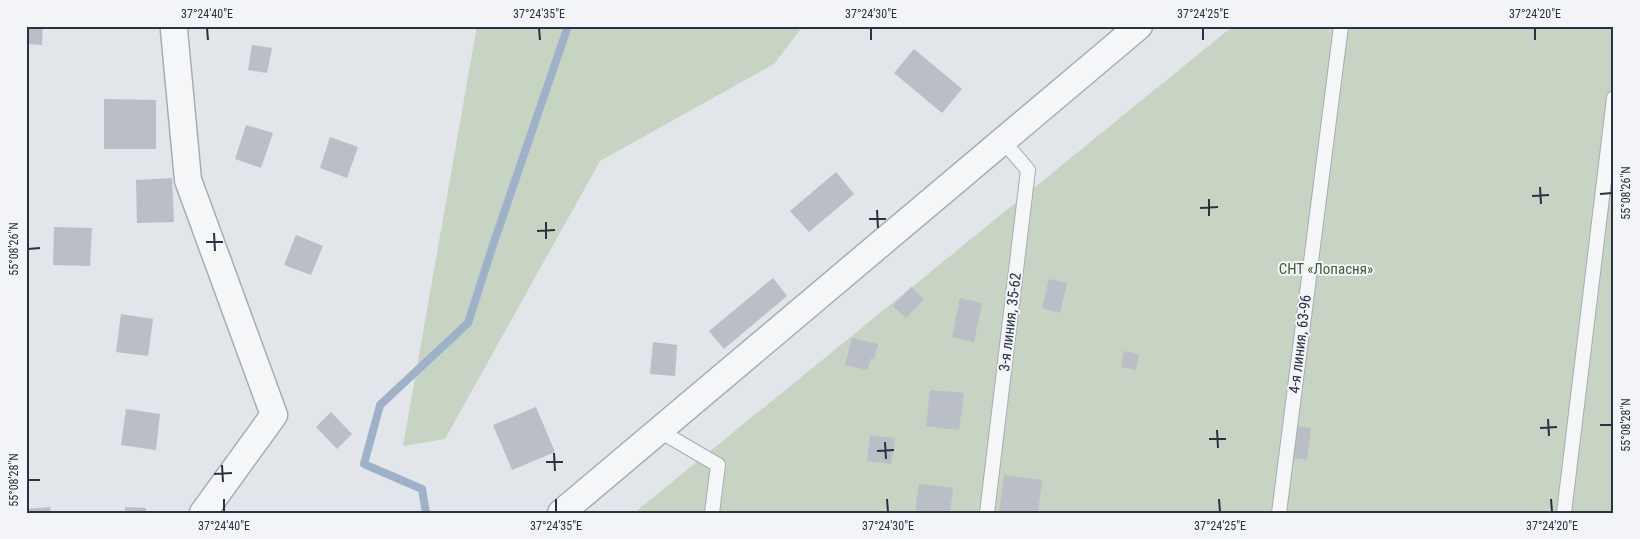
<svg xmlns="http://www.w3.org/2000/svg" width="1640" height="539" font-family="'Roboto Condensed',sans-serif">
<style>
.green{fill:#c7d4c3}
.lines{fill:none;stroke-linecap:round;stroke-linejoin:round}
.stream{stroke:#9eb1c9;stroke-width:8}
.building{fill:#b9bec7}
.service-casing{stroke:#a7acb4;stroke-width:16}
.minor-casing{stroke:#a7acb4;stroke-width:29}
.service{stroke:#f5f6f8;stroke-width:14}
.minor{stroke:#f5f6f8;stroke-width:26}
.ticks{fill:none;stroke:#2a3241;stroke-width:2}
.labels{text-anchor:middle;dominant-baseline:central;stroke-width:4;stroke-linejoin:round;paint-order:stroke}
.park-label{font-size:15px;fill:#3e5d38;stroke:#f2f4f7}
.street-label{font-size:15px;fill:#2a3241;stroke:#f2f4f7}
.neatline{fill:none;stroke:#2a3241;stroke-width:2}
.ticks-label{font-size:12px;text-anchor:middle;fill:#2a3241}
</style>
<rect width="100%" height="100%" fill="#e2e5ea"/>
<g class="green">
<path d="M477,26h326l-29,38 -174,97 -155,278 -42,7z"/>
<path d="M1233,26h381v487h-980z"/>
</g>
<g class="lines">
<path class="stream" d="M426,513l-4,-24 -58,-25 16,-59 88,-82 25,-78 75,-219"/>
</g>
<g class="building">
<path d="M26,26h17l-1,19 -16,-1z"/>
<path d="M252,45l20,3 -5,25 -19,-3z"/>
<path d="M914,49l48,40 -20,24 -48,-40z"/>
<path d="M104,99l52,1v49h-52z"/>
<path d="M246,125l27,8 -12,35 -26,-9z"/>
<path d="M330,137l28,10 -11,31 -27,-10z"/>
<path d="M836,172l18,22 -45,38 -19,-21z"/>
<path d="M172,178l2,44 -37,1 -1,-43z"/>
<path d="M54,227l38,1 -2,38 -37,-1z"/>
<path d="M296,235l27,11 -12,29 -27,-10z"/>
<path d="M773,278l14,18 -63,53 -15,-18z"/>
<path d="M1049,279l18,4 -7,30 -18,-5z"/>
<path d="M911,287l13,12 -18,19 -13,-12z"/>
<path d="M960,298l22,5 -8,39 -22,-5z"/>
<path d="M121,314l32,5 -5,37 -32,-4z"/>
<path d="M852,338l26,6 -4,15 -3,-1 -3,12 -23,-5z"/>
<path d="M653,342l24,3 -2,31 -25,-2z"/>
<path d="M1124,351l15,3 -3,16 -15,-3z"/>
<path d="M930,390l34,3 -5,37 -33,-4z"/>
<path d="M536,407l19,45 -43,18 -19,-45z"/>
<path d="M126,409l34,5 -4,36 -35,-5z"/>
<path d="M331,412l21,22 -15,15 -21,-22z"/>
<path d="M1290,425l21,3 -4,32 -21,-3z"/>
<path d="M870,435l25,3 -4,26 -24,-3z"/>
<path d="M1004,475l38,5 -4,33h-39z"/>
<path d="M919,484l34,4 -3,25h-35z"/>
<path d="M50,507l1,6h-25v-4z"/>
<path d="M125,507l21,1v5h-21z"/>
</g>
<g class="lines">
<defs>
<g id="service">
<path d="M658,430l60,35 -6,48"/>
<path d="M987,513l41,-343 -25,-29"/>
<path d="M1279,513l62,-487"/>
<path d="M1564,513l50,-415"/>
</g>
<g id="minor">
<path d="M175,26l-1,4 14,150 86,235 -71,98"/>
<path d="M561,513l578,-487"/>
</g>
</defs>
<use href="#service" class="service-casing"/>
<use href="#minor" class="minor-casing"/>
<use href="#service" class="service"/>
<use href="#minor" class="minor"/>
</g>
<path class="ticks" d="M207,28l1,12M539,28l1,12M871,28v12M1203,28v12M1535,28v12M1540,187l1,17M1600,194l12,-1M1532,196l17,-1M1209,199v17M1200,208l18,-1M877,210l1,18M869,219h17M546,222v17M537,231l18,-1M214,233l1,18M206,242h17M28,249l12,-1M1548,419l1,17M1600,425h12M1540,428l17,-1M1217,430l1,18M1209,439h17M885,442l1,17M877,451l17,-1M554,453l1,18M546,462h17M222,465l1,17M214,474l18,-1M28,480h12M224,499v13M556,499v13M887,499l1,13M1219,499l1,13M1551,499l1,13"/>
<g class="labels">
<g class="park-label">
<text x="1326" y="269">СНТ «Лопасня»</text>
</g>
<g class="street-label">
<text transform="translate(1010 322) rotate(-83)">3-я линия, 35-62</text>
<text transform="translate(1300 344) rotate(-83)">4-я линия, 63-96</text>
</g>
</g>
<rect width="1640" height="539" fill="none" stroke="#f2f4f7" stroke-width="55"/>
<rect x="28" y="28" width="1584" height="484" class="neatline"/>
<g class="ticks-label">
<text x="207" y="18">37°24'40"E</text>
<text x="539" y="18">37°24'35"E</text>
<text x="871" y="18">37°24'30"E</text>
<text x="1203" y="18">37°24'25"E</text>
<text x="1535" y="18">37°24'20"E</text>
<text transform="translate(1626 193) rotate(-90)" y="4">55°08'26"N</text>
<text transform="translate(14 249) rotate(-90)" y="4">55°08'26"N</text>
<text transform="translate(1626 425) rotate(-90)" y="4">55°08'28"N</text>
<text transform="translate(14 480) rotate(-90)" y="4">55°08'28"N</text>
<text x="224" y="530">37°24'40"E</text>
<text x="556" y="530">37°24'35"E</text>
<text x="888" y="530">37°24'30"E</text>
<text x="1220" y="530">37°24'25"E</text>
<text x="1552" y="530">37°24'20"E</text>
</g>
</svg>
